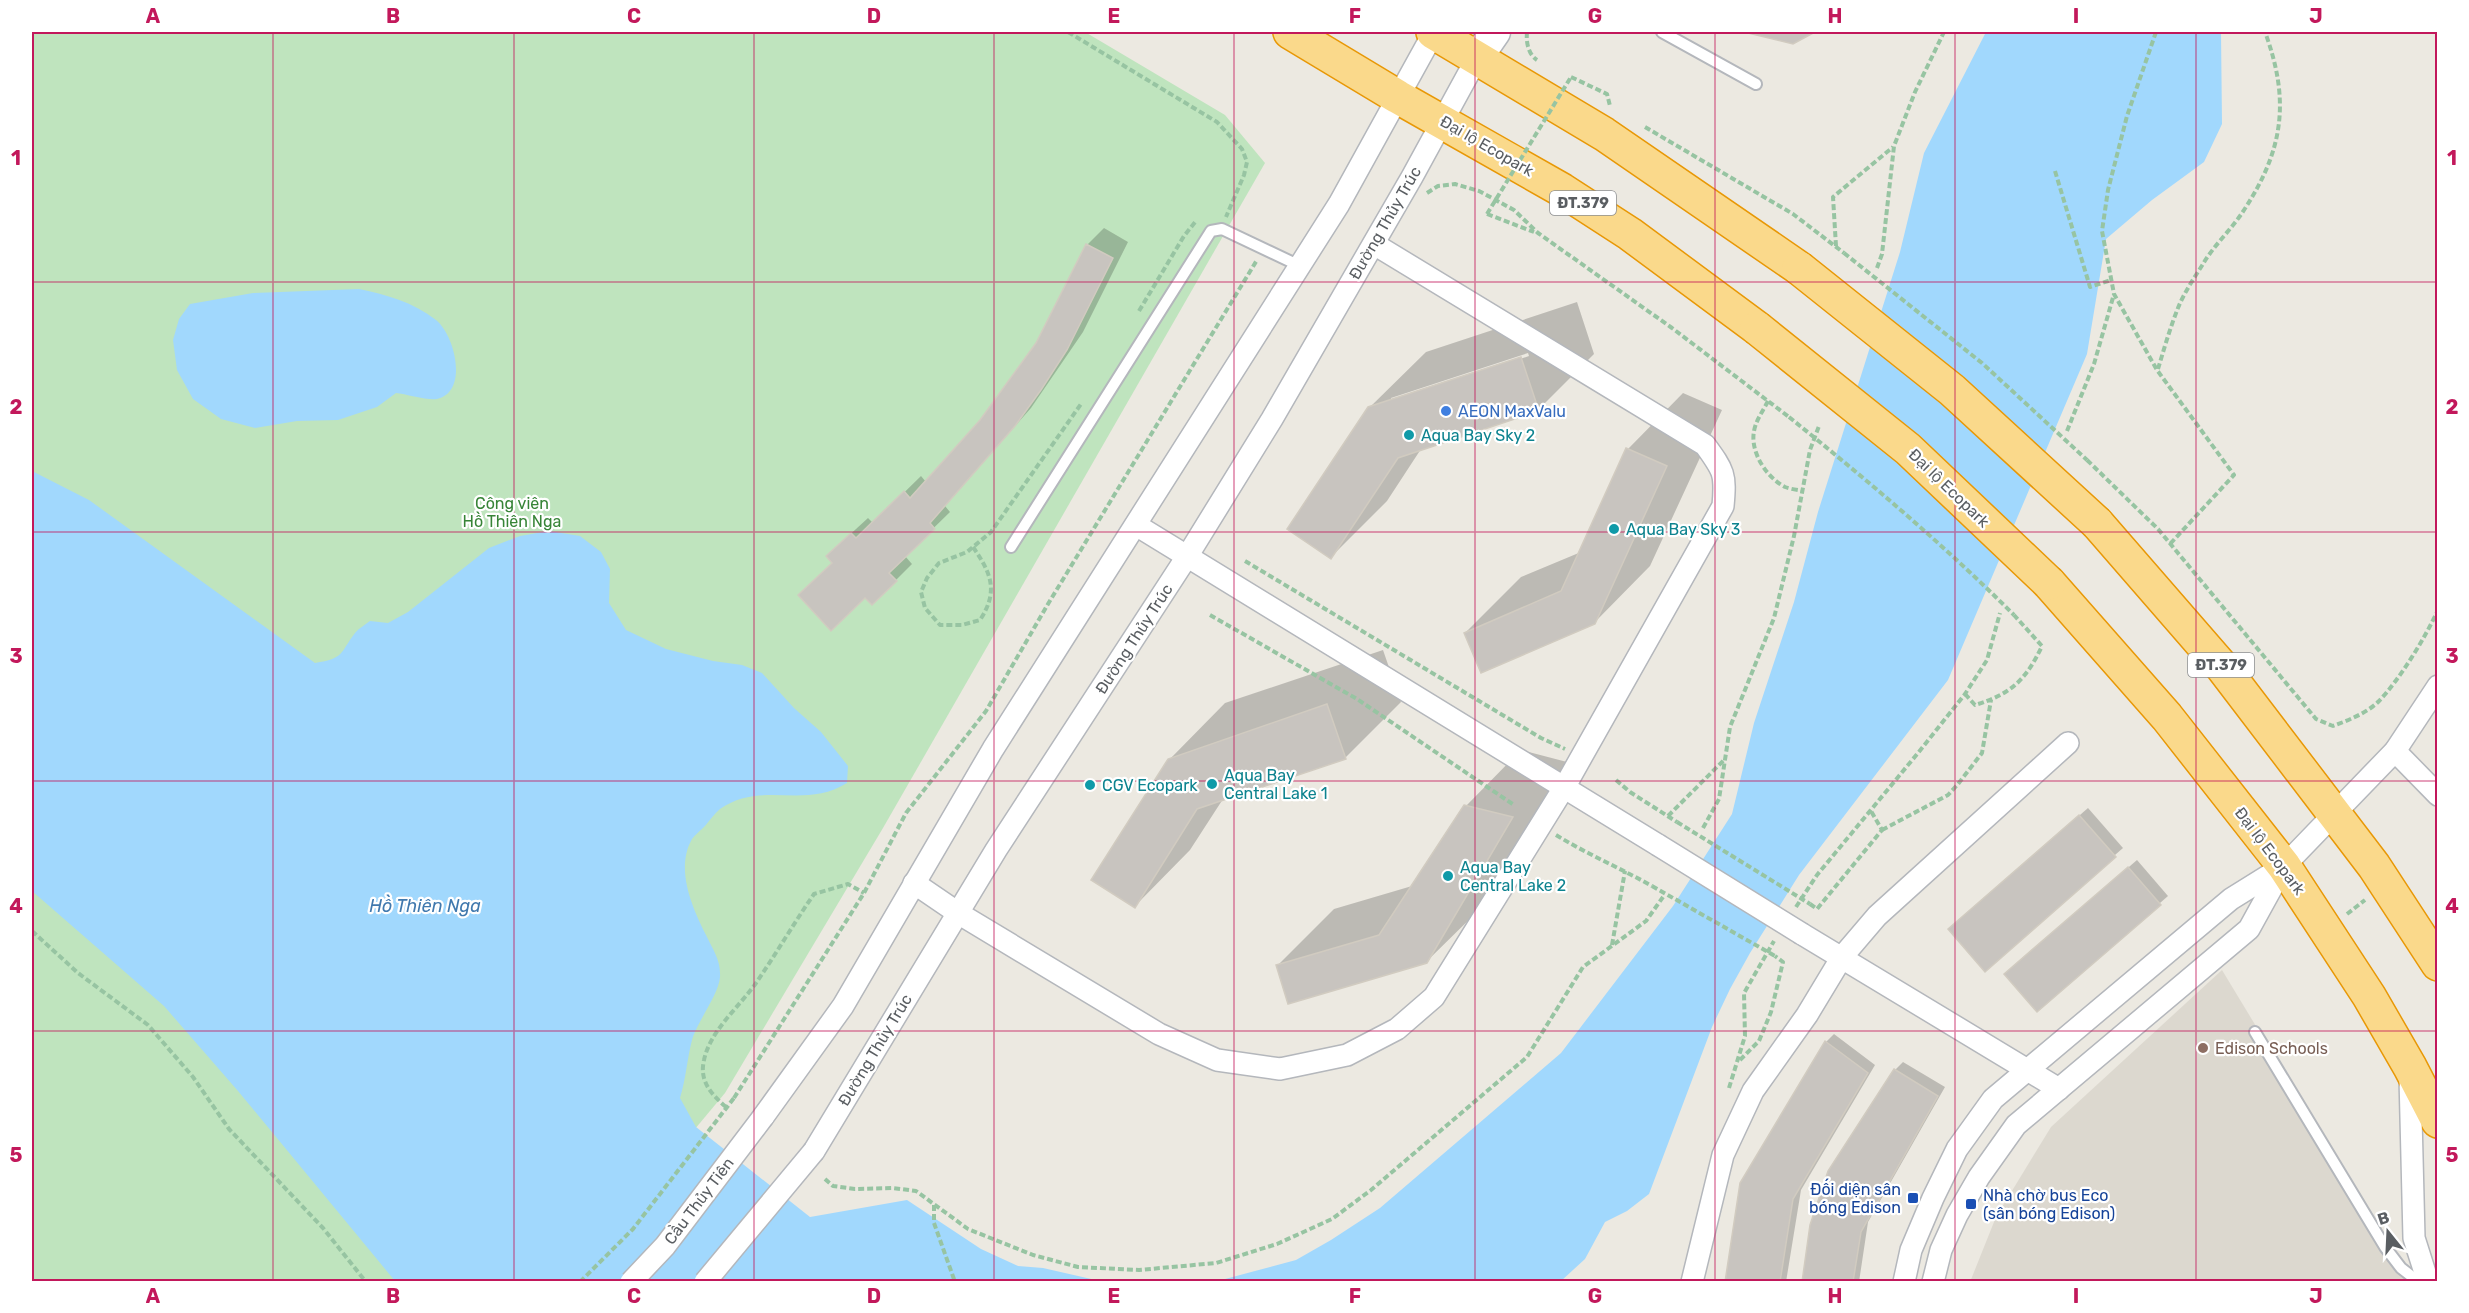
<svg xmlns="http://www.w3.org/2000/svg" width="2469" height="1313" font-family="Rubik,sans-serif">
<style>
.education{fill:#dcd8cf}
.green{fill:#bfe4be}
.water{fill:#a1d8fd}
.shadow{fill:#0003;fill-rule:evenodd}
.building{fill:#c8c4bf;stroke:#d1cbc0;stroke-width:1.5}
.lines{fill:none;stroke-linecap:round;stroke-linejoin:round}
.lane-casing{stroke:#b4b7bc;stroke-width:14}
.street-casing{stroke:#b4b7bc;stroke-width:24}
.secondary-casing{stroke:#b3b7bc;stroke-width:33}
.highway-casing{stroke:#e89806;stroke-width:36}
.path{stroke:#97c4a2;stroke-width:4;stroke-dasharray:6 3;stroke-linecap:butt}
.lane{stroke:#fff;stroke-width:10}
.street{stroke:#fff;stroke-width:21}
.secondary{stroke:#fff;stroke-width:30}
.highway{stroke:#fad98b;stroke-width:33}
.street-bridge-casing{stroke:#b4b7bc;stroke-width:24;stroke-linecap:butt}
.highway-bridge-casing{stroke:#e89806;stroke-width:36;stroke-linecap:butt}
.path-bridge{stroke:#97c4a2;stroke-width:4;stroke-dasharray:6 3;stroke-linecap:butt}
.street-bridge{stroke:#fff;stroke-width:21}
.highway-bridge{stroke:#fad98b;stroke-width:33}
.grid{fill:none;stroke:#c2185b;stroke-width:1.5;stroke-opacity:0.55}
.shop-dot{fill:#3f7fe0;stroke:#fff;stroke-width:2}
.culture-dot{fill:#0f9aa8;stroke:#fff;stroke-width:2}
.education-dot{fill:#8d6e63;stroke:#fff;stroke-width:2}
.transit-dot{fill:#1a4fb4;stroke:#fff;stroke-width:2}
.labels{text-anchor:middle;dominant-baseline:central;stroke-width:4.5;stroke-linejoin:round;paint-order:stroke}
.shield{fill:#fff;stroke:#8c8e91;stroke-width:1.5}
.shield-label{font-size:15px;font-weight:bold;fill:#5a5e62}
.street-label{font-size:16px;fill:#5a5e62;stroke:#fff}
.shop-label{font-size:16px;fill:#366cbe;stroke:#fff;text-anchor:start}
.culture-label{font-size:16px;fill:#0d838f;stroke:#fff;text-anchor:start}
.park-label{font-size:16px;fill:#378437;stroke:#fff}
.education-label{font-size:16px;fill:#785e54;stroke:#fff;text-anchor:start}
.transit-label{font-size:16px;fill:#164399;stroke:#fff;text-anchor:end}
.water-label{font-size:18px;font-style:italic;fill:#4079ae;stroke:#fff}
.neatline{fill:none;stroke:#c2185b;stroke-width:2}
.grid-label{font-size:20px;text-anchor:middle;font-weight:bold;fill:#c2185b}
</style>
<rect width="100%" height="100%" fill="#ece9e1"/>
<path class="education" d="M2222,970l176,291 9,20 -437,1 26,-65 55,-90z"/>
<path class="green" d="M32,32h1053l140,83 40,48 -382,665 -158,265 -157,188h-536z"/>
<g class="water">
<path d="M1986,32h235l1,92 -18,38 -52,38 -46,39 -19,115 -139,326 -149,195 -49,78 -20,36 -18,38 -63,167 -22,17 -22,11 -20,37 -24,22 -347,1 82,-22 35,-20 49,-32 181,-155 112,-147 59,-92 22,-91 40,-121 24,-90 82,-260 24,-99z"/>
<path d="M359,289c28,6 54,13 77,31 19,15 33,72 1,79 -8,2 -31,-5 -41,-6l-19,14 -39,13 -41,1 -42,7 -34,-9 -28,-20 -16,-29 -4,-30 6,-21 11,-15 63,-11z"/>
<path d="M32,471l57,29 226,163c30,-5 24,-9 40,-30 4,-5 10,-8 15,-12l18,2 20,-11 81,-64 31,-12 29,-5 31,5 21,16 9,17 -1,34 17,27 40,19 47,12 29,4 20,8 32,35 27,24 27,34 -1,17c-43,27 -85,-3 -127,26 -6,5 -10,11 -15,17 -4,4 -10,9 -13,13 -17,30 0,68 14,96 7,15 15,25 14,42 -1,17 -23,45 -28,63 -5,19 -6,39 -12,58l16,29 114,90 97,-17 74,49 37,17 25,2 57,13h-705l-157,-190 -74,-85 -132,-115z"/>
</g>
<g class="shadow">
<path d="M1751,32h61l-19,10z"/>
<path d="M1104,228l24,14 -45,90 -52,76 -86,98 5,6 -45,44 7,8 -16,16 -31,16 -31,-34 10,-22 24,-22 5,5 48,-47 5,6 55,-61 57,-78 49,-98z"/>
<path d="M1577,302l17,52 -56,56 -117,39 -34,52 -56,56 38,-149 57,-56zM1528,353l1,3 -138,45v-3z"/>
<path d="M1683,393l39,17 -72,156 -56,57 -129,10 56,-56 60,-25 47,-103z"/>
<path d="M1383,650l18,52 -56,56 -122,41 -33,51 -55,56 34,-146 56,-57z"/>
<path d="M1521,750l46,12 -84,144 -57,56 -148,3 56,-56 78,-23 54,-80z"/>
<path d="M2088,808l35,40 -138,121 -27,-48z"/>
<path d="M2137,860l31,36 -130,114 -24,-44z"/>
<path d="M1834,1034l41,31 -74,125 -15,92h-60l100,-240z"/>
<path d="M1903,1062l42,25 -77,135 -9,60h-56l92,-212z"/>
</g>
<g class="building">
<path d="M1744,32h71l-22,12z"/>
<path d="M1086,244l27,14 -46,92 -26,40 -26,36 -85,97 5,6 -46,44 8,8 -25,24 -7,-7 -34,33 -33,-36 34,-32 -6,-7 25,-23 5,5 48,-47 6,7 70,-78 56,-77z"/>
<path d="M1521,357l18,54 -141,47 -67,101 -44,-30 81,-122z"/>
<path d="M1626,448l41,18 -72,158 -114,49 -17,-40 97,-42z"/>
<path d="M1327,704l19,55 -149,50 -62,99 -44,-28 77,-121z"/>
<path d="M1464,805l49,12 -86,146 -139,41 -12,-39 103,-30z"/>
<path d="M2079,815l37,42 -131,115 -37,-43z"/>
<path d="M2128,867l33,38 -124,107 -33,-38z"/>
<path d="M1825,1041l43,32 -75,126 -13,83h-55l15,-99z"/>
<path d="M1894,1069l44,27 -77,136 -8,50h-51l8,-57 18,-54z"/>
</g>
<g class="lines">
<defs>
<g id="lane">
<path d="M1662,32l94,52"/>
<path d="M1011,547l200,-316 11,-2 78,37"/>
<path d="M2255,1032l130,215 16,21 18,14"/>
</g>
<g id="street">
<path d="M1136,525l522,320"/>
<path d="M2395,751l43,44"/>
<path d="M914,883l44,30 201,121 58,26 63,9 67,-14 50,-26 37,-32 131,-211 158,-280c3,-32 1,-35 -18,-61l-331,-201"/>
<path d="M1802,934l257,155"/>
<path d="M2410,1077l4,161 14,44"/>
<path d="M763,1117l80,-111 150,-257 346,-545 95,-172"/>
<path d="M814,1151l182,-301 192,-295 84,-136 140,-242 65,-119"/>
<path d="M1692,1282l31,-127 30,-64 54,-76 35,-58 35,-41 191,-173"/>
<path d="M1904,1282l7,-32 22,-52 24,-49 36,-50 238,-200 53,-33 111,-115 43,-65"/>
<path d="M1933,1282l8,-32 16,-35 22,-38 37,-52 233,-196 33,-60"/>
</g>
<path id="secondary" d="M1477,58l18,-26"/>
<g id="highway">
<path d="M1290,32l108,65 164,93 68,44 127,94"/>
<path d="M1433,32l171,102 195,134"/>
<path d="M2097,523l126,145 151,198 64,98"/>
<path d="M2049,583l118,134 117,149 85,130 41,71 28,54"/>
</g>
</defs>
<use href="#lane" class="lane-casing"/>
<use href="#street" class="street-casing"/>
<use href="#secondary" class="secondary-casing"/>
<use href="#highway" class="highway-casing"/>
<g class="path">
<path d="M1068,32l149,90 25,27 5,13 -3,13 -18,42"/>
<path d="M1527,32c-1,10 1,22 10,28"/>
<path d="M2156,32l-29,84 -19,74 -6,41 12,63 43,76 77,105 -64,69"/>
<path d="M1571,77l36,17 3,12"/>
<path d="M1645,127l148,87 51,39"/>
<path d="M2055,171l35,116 21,-7"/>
<path d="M1427,193l11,-7 17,-2 24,7 35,19 24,23 134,95 117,89"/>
<path d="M1487,214l47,18"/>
<path d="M1836,246l-3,-49 60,-50"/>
<path d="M1877,268l5,-14 12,-108 21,-54 29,-60"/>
<path d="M1139,311l45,-75 12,-15"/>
<path d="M2158,369c6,-20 12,-41 20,-61 6,-15 16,-30 25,-44 11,-19 29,-35 41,-54 40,-61 46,-110 21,-178"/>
<path d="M1768,401c-5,10 -12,19 -14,30 -4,21 12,46 31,56 5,2 13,3 18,4"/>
<path d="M2067,431l27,-67 20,-70"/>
<path d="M2087,460l71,69 158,190 17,7c16,-6 34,-13 46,-25 21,-22 46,-63 59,-91"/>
<path d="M973,547c18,26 26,44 7,73l-18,5h-22l-15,-17 -4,-16 6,-14 12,-15 28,-11 24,-20 90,-128"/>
<path d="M1245,561l296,177 24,11"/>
<path d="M1210,615l147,84 157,106"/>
<path d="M1965,694l10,11c36,-11 51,-25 67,-59l-28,-31"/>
<path d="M1616,780l14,12 47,30"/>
<path d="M1668,816l56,-56"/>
<path d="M1703,828l16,-29 11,-72 44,-109 20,-82 16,-86 9,-24"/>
<path d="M1882,830l66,-35 10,-11 24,-31 9,-53"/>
<path d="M1556,835c31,19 64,33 96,51"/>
<path d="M1810,904l7,5 65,-79 -11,-19"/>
<path d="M1796,907l21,-32 101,-122 47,-59 22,-34 13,-47"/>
<path d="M2347,914l18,-14"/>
<path d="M32,931l46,42 70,52 45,52 36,52 94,99 43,54"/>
<path d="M1612,945l13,-74"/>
<path d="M1740,1060l19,-19 12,-29 12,-50 -8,-6"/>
<path d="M1729,1088l16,-52 -1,-43 30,-52"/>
<path d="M734,1098l130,-205 42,-80 80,-102 62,-107 209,-344"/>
<path d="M726,1107c-15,-13 -27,-26 -22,-47 6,-29 35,-53 52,-77 20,-29 38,-60 58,-89l34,-10 16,9"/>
<path d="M825,1179l8,7 22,3 38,-1 23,3 52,38 65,26 45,12 61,3 77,-7 61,-19 55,-25 39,-29 156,-133 56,-90 63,-46 17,-24"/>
<path d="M934,1205v18l21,59"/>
</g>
<use href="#lane" class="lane"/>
<use href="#street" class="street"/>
<use href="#secondary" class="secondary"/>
<use href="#highway" class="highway"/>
<defs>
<g id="street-bridge">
<path d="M1658,845l144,89"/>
<path d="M631,1282l34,-36 98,-129"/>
<path d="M705,1282l109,-131"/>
</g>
<g id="highway-bridge">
<path d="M1799,268l153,122 145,133"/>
<path d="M1757,328l151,121 141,134"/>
</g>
</defs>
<use href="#street-bridge" class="street-bridge-casing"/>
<use href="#highway-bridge" class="highway-bridge-casing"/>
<g class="path-bridge">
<path d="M1487,214l84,-137"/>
<path d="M1844,253l138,110 105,97"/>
<path d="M1789,417c78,63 154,127 225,198"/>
<path d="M1677,822l133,82"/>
<path d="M1652,886l123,70"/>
<path d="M580,1282l53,-53 101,-131"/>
</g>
<use href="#street-bridge" class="street-bridge"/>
<use href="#highway-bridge" class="highway-bridge"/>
</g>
<path class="grid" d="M273,32v1250M514,32v1250M754,32v1250M994,32v1250M1234,32v1250M1475,32v1250M1715,32v1250M1955,32v1250M2196,32v1250M32,282h2406M32,532h2406M32,781h2406M32,1031h2406"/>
<circle class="shop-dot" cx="1446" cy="411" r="6"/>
<g class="culture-dot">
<circle cx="1409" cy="435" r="6"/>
<circle cx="1614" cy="529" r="6"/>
<circle cx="1212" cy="784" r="6"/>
<circle cx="1090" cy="785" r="6"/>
<circle cx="1448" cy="876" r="6"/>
</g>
<circle class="education-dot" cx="2203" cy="1048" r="6"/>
<g class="transit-dot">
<rect x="1907" y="1192" width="12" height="12" rx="3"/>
<rect x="1965" y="1198" width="12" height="12" rx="3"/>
</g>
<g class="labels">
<g class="shield">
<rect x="1550" y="191" width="66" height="24" rx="4.5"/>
<rect x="2188" y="653" width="66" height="24" rx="4.5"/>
</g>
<g class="shield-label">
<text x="1583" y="203">ĐT.379</text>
<text x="2221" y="665">ĐT.379</text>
</g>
<g class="street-label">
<text transform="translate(1487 146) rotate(30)">Đại lộ Ecopark</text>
<text transform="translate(1385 223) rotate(-60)">Đường Thủy Trúc</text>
<text transform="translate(1949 488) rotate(44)">Đại lộ Ecopark</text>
<text transform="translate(1134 639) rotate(-57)">Đường Thủy Trúc</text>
<text transform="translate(2270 851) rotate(53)">Đại lộ Ecopark</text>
<text transform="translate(875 1050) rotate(-59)">Đường Thủy Trúc</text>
<text transform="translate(699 1201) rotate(-53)">Cầu Thủy Tiên</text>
</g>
<g class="shop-label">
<text x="1458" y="411">AEON MaxValu</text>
</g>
<g class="culture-label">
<text x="1421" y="435">Aqua Bay Sky 2</text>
<text x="1626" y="529">Aqua Bay Sky 3</text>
<text x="1224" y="775">Aqua Bay<tspan x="1224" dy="18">Central Lake 1</tspan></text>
<text x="1102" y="785">CGV Ecopark</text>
<text x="1460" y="867">Aqua Bay<tspan x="1460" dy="18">Central Lake 2</tspan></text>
</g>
<g class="park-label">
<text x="512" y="503">Công viên<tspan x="512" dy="18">Hồ Thiên Nga</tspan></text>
</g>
<g class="education-label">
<text x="2215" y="1048">Edison Schools</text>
</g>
<g class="transit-label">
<text x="1901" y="1189">Đối diện sân<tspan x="1901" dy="18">bóng Edison</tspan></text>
<text x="1983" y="1195" text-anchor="start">Nhà chờ bus Eco<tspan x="1983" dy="18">(sân bóng Edison)</tspan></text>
</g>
<g class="water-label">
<text x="425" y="906">Hồ Thiên Nga</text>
</g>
</g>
<rect width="2469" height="1313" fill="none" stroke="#ffffff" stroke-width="66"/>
<g transform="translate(2388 1232) rotate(342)" stroke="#ffffff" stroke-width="4.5" paint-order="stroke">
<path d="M0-4.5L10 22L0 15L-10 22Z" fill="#5a5e62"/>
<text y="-9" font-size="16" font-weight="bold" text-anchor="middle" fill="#5a5e62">B</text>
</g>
<rect x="33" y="33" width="2403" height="1247" class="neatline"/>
<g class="grid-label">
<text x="153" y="23">A</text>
<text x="393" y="23">B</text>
<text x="634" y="23">C</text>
<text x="874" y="23">D</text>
<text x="1114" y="23">E</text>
<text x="1355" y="23">F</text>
<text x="1595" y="23">G</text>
<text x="1835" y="23">H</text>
<text x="2076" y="23">I</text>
<text x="2316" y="23">J</text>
<text x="16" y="165">1</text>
<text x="2452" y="165">1</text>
<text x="16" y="414">2</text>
<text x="2452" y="414">2</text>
<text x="16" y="663">3</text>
<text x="2452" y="663">3</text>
<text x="16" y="913">4</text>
<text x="2452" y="913">4</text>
<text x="16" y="1162">5</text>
<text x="2452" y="1162">5</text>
<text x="153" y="1303">A</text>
<text x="393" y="1303">B</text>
<text x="634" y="1303">C</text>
<text x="874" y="1303">D</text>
<text x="1114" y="1303">E</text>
<text x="1355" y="1303">F</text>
<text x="1595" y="1303">G</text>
<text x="1835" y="1303">H</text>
<text x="2076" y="1303">I</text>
<text x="2316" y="1303">J</text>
</g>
</svg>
